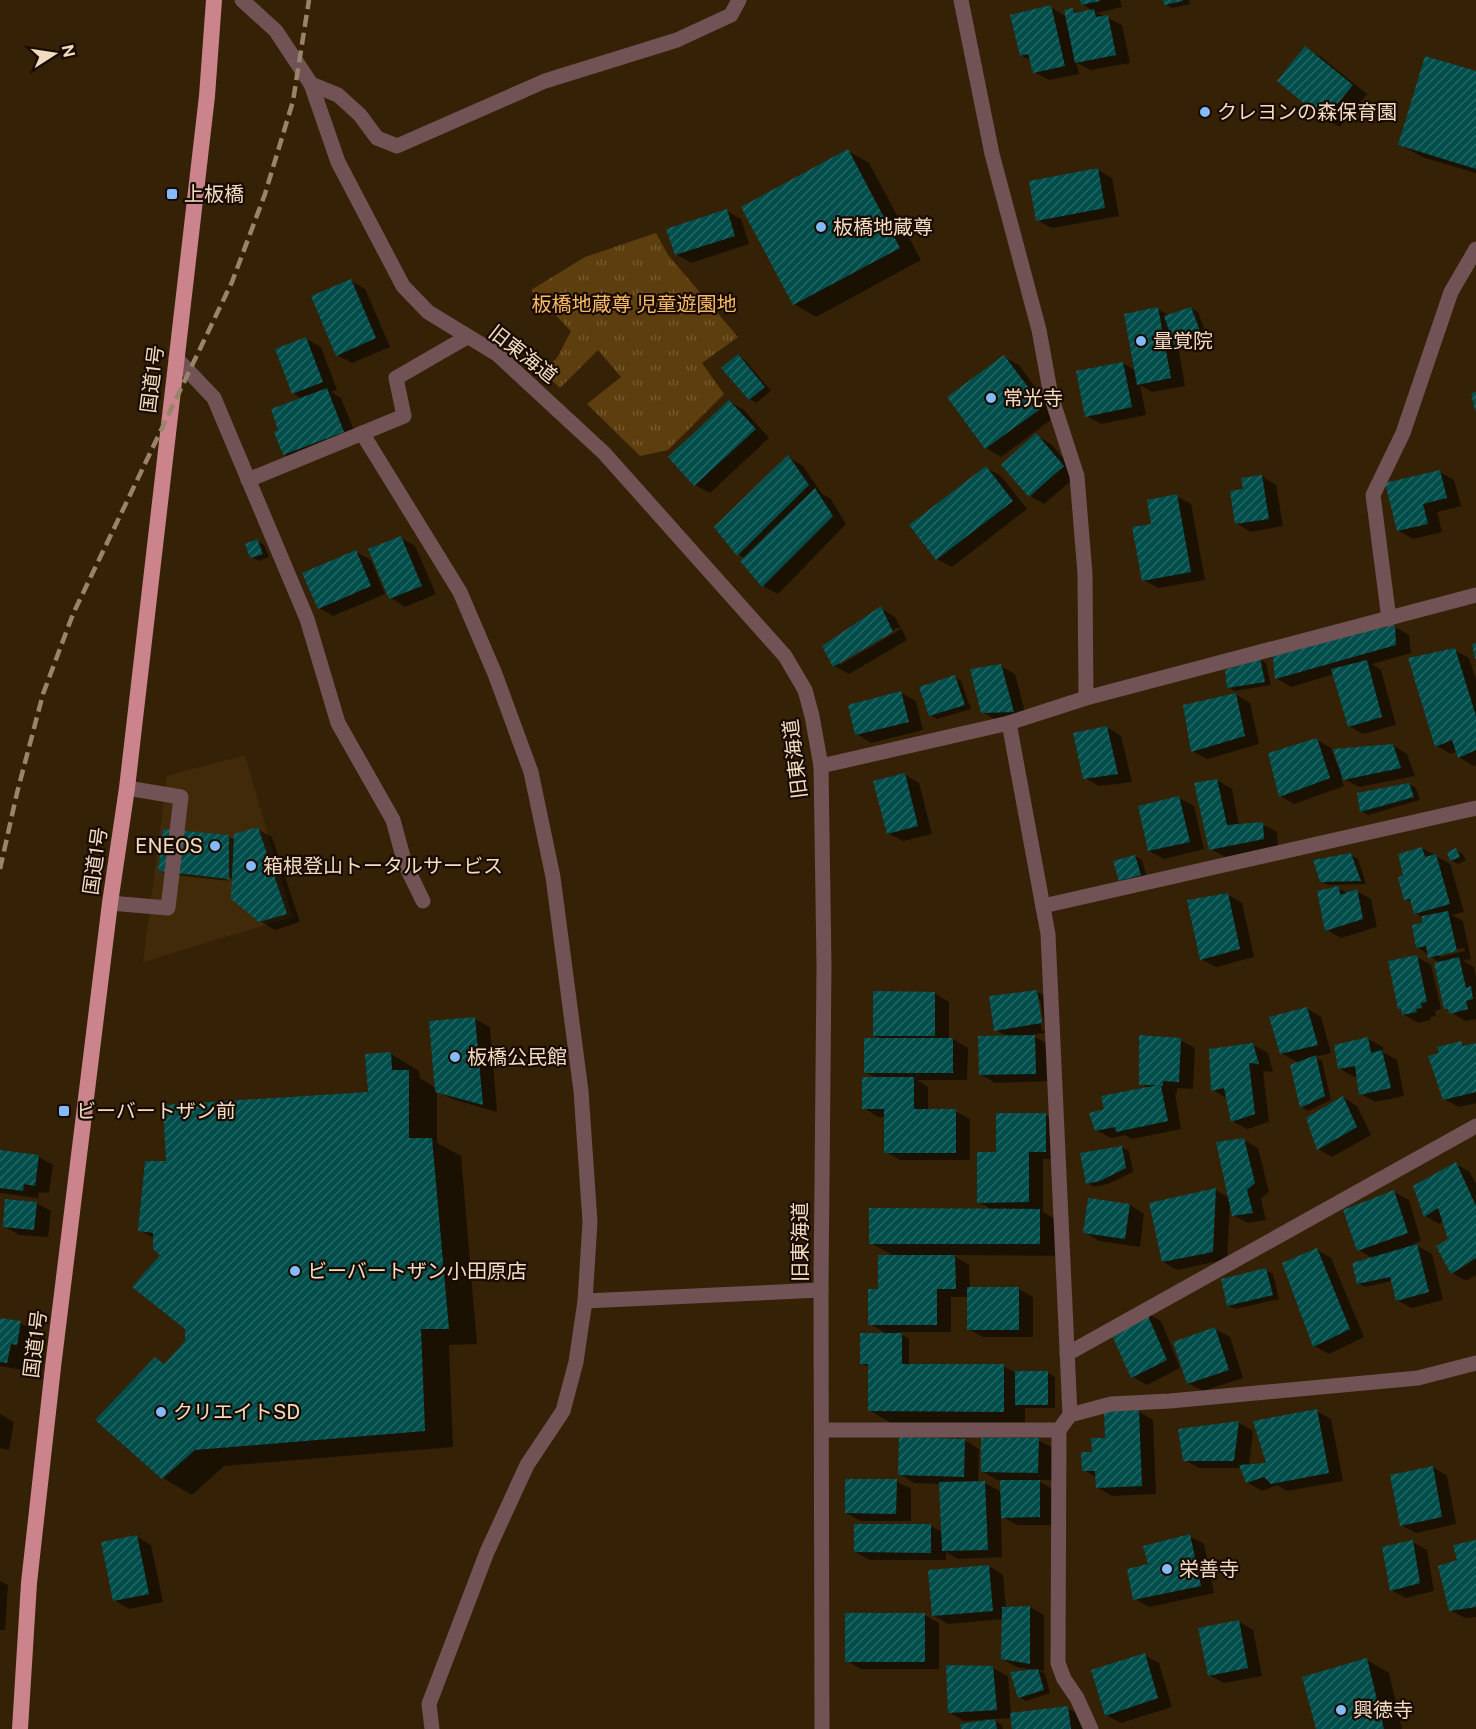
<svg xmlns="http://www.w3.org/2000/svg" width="1476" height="1729" font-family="'Public Sans','Noto Sans JP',sans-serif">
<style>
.built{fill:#402a09}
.park{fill:url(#park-tufts)}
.shadow{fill:#0007;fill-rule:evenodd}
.building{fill:url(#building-hatch)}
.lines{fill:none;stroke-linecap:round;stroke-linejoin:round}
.service{stroke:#715255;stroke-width:15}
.minor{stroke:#715255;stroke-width:15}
.tertiary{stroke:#715255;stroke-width:15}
.trunk{stroke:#cb848c;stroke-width:16}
.rail{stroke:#99846a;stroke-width:4.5;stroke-dasharray:12 6;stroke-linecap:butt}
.poi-dot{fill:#85bbfb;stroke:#190b00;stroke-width:2}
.labels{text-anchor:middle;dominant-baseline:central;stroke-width:4.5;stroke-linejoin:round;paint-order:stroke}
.poi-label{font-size:20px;fill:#f1dcc2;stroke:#190b00;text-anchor:start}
.park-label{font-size:20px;fill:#f9ba66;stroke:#190b00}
.street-label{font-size:20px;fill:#f1dcc2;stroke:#190b00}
</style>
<defs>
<pattern id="park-tufts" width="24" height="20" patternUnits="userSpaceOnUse" patternTransform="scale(1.5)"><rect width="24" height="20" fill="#5d3e0e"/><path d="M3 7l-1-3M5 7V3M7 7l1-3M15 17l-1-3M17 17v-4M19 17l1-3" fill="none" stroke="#75592f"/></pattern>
<pattern id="building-hatch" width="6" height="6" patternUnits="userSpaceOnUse" patternTransform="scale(1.5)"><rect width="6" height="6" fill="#004e4c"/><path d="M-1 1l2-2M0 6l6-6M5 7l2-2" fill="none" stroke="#266764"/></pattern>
</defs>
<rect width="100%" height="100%" fill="#342106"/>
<path class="built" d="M245,755l47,162 -149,45 24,-186z"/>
<path class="park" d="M656,233l12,22 70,82 -36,26 22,31 -56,56 -28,6 -53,-52 34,-27 -23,-27 -38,38 -18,-17 15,-13 14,-27 -40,-41 54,-33z"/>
<g class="shadow">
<path d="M1081,0h39l2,7 -25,6 25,12 8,38 -40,7 -14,-8 3,12 -30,6 -15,-8 -2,-10 -11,-7 29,-48 17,10 6,-7 6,3 14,-2 -11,-7z"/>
<path d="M1164,0h25l1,4 -18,4 -7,-4z"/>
<path d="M1305,48l15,8 47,38 -27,33 -15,-8 -46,-38z"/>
<path d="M1476,73v100l-54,-16 -22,-13z"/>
<path d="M848,151l21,12 52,97 -105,57 -22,-13z"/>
<path d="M1098,170l14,8 7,38 -67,12 -15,-8z"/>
<path d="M727,211l14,8 8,25 -58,19 -15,-9z"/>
<path d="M351,281l14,8 25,58 -38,16 -15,-8z"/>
<path d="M1191,308l7,4 10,27 -26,9 -4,-2 7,40 -33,6 -12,-7 6,30 -45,9 -15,-8 37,-53 13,8 22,-62 12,7z"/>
<path d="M306,339l15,8 16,43 -6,2 10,6 17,42 -60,23 -14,-9 19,-55 -10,-6z"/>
<path d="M738,356l7,4 26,31 -15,12 -6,-4z"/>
<path d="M1004,357l15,8 37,51 -55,41 -15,-9 -36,-50z"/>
<path d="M730,402l14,8 25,28 -59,55 -15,-8z"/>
<path d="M1036,435l15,9 27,31 -34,29 -14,-8z"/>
<path d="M789,457l14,9 19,28 8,4 16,26 -68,70 -15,-8 -18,-27 -7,-5z"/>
<path d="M987,468l14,8 26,33 -75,58 -15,-8z"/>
<path d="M1440,472l14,8 7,26 -24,6 5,20 -29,7 -14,-8z"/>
<path d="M1262,476l14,9 7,41 -32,6 -15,-9 9,-33z"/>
<path d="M1176,496l15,8 14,76 -47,8 -14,-8 9,-55z"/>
<path d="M401,538l14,8 21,48 -31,13 -14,-9z"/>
<path d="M257,541l7,4 5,12 -10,4 -7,-4z"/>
<path d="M356,552l15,8 14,34 -52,22 -14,-8z"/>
<path d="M881,608l14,9 12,23 -58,34 -15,-8zM899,627l2,2 -61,36v-4z"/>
<path d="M1395,627l14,8 2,18 -39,11 9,6 15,55 -33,9 -14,-8 -15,-52 -43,13 -15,-9z"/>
<path d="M1454,650l15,8 7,22v85l-3,1 -14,-9 -2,-6 -6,3 -14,-8z"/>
<path d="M1259,659l7,4 5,22 -36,6 -7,-4z"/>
<path d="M1000,666l15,8 12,46 -30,1 -14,-9z"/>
<path d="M955,677l6,4 10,28 -34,10 -7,-4z"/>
<path d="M901,693l15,8 7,29 -52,13 -14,-9z"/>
<path d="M1235,694l15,9 9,41 -52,15 -15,-8z"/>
<path d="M1107,727l14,9 11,46 -33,4 -14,-8z"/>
<path d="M1317,740l14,8 6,17 56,-20 14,9 8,22 -56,11 -18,-10 3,9 -50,18 -14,-8z"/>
<path d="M904,774l15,9 13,51 -29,7 -15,-8z"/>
<path d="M1217,780l15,9 7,37 23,-2 15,8 1,14 -53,11 -14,-8z"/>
<path d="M1409,784l7,4 4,12 -52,15 -7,-4z"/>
<path d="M1179,798l15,8 10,43 -40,10 -15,-8z"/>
<path d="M257,829l15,8 28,85 -25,8 -15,-9 -27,-41 -10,-6 -2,3 9,4 -64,-7 -7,-4 70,-33 6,3z"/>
<path d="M1422,848l28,16 14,48 -12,3 11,6 8,38 -8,2 11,6 2,11v41l-11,2 -20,-13 -5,-45 -23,-16 6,-30 -8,-4 -2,-10 -8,-4v-24zM1464,948l1,3 -24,6 -3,-3z"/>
<path d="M1456,850l7,4 3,6 -8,4 -7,-4z"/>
<path d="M1351,855l7,4 8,25 -38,1 -7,-4z"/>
<path d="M1135,856l7,4 5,18 -19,6 -7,-4z"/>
<path d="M1339,888l10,6 7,-3 15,8 6,28 -36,11 -14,-8z"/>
<path d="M1227,894l15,9 12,54 -38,10 -15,-8z"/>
<path d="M1417,957l14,8 10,44 -6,2 1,5 -6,1 1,3 -13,3 -15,-9 -3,-5z"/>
<path d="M1036,991l15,9 5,31 -24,4 17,10 1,36 -55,2 -15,-9 29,-37 -13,-7zM1037,999h3l5,31 -3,1z"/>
<path d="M934,993l15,9v37h4l15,9 -1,32h-50l11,7v24h27l15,8v41h-70l-14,-8v-35h-8l-14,-9 12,-30 -11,-6 17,-33 -8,-4z"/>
<path d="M1306,1008l15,9 10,36 -16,4 7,4 9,39 -23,11 -7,-4 -2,-44 -18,-10z"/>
<path d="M475,1019l15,8 7,85 -45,-13 -15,-8v52l24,13 16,188 -28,1 4,102 -229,19 -32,29 -29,-17 -8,-119 11,6 21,-24v-13l-25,-74 -7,-15 -15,-9 28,-67 202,-70 21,-39 28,17 1,7 16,10z"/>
<path d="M1368,1039l15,8v5l14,8 7,36 -29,6 -14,-8 -3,-18 -4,1 -15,-9z"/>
<path d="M1180,1040l15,8 -2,41 -16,-1v5h-2l6,36 -49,10 -7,-4 -14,3 -15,-8 10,-20 43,-22 -8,-4z"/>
<path d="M1461,1043l7,4 8,-2v58l-17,4 -15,-8z"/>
<path d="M1253,1045l15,8 5,19 -10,-1 6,51 -22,7 -15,-8 -4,-22 -15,-9z"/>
<path d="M1343,1097l14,9 14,29 -39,22 -14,-8z"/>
<path d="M1046,1115l14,8v36h-17v53l19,11v33l-109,-1 16,10 1,24h49l14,8v40h-50l-15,-8v-32h-17v35h-53l11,7v27h94l13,7h32l7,4v31h-30v16l-134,-1 -22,-13v-43l-8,-4 28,-28 -19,-11 10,-34 14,-34 -23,-13 122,-33 -15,-8 20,-49z"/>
<path d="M1244,1140l14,8 11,44 -8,7 5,21 -18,3 -15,-8 -3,-11 -3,55 -50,11 -14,-8 53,-72 13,8z"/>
<path d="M1122,1147l7,4 4,21 -25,12 -14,3 -7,-4z"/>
<path d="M0,1151l39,6 14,8 -4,28 -10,-1 -1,6 -38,-5z"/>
<path d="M1456,1164l14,8 6,12v91l-10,6 -14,-8 -2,-34 -6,-18 -5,3 -14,-8z"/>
<path d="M1394,1192l15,8 12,41 -7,3 18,10 11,46 -31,8 -15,-8 -5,-19 -27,6 -7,-4 14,-25 -13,-8z"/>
<path d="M1089,1199l41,6 14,9 -4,33 -41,-6 -15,-9z"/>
<path d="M36,1203l15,8 -3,26 -29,-2 -15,-9z"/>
<path d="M1317,1250l14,8 33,79 -35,17 -15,-8z"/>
<path d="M1266,1270l7,4 6,25 -44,10 -7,-4z"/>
<path d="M1146,1313l15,8 19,47 -33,17 -14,-8z"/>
<path d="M0,1319l20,4 15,8 -3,21 -7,-1 -3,19 -22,-4z"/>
<path d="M1215,1329l15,8 13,41 -40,13 -15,-8z"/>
<path d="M1138,1411l15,9 3,74 -44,2 -15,-9v-9l-13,-8 10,-17 13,-14z"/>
<path d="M1316,1411l15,8 12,62 -56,10 -10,-6 -15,6 -15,-9 -5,-14h-43l-14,-8 -6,-30 60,-7 14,8 -4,34 19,-1z"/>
<path d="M0,1414l14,8 -5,28 -9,-2z"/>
<path d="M964,1440l15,9 -1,34h7l17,9v-12h-5l-14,-8 55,-32 15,8 -1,32h-15l17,10v35h-37l-16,-9 1,41 -44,2 -12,-7v8h-76l-14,-8 75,-26 11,6 -1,-48 -27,-1 -14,-9z"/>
<path d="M1433,1467l14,9 9,48 -40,9 -15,-8z"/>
<path d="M896,1481l15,8v32h-50l-15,-8z"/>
<path d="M136,1536l15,9 12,57 -34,7 -15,-9z"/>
<path d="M1189,1536l15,8 10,49 -65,14 -14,-8 15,-34z"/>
<path d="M1476,1541v76l-11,1 -15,-8 8,-49z"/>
<path d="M1413,1542l14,8 7,41 -28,7 -15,-8z"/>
<path d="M989,1566l14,9 3,33 24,-1 14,8v56l-6,-1 7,4 5,19 -24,8 -7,-4 16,-27 -18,-3 -15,-8 1,-40 -55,5 -15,-9z"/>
<path d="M0,1581l8,4 -3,45h-5z"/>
<path d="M925,1615l14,8v46h-78l-14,-8z"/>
<path d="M1238,1621l15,9 9,46 -38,7 -15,-8z"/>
<path d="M1144,1655l15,8 13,44 -51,16 -15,-8z"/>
<path d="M1367,1660l22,13 13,56h-84z"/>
<path d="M993,1668l15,8 3,39 56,-7 15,8 1,13h-70l-1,-11 -20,1 10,6 1,4h-40l27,-7v-3l-26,2 -15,-9z"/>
</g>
<g class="building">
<path d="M1080,0h20v1l-19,4z"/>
<path d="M1163,0h20v1l-19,4z"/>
<path d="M1051,5l14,61 -32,7 -5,-19 -8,2 -10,-41z"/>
<path d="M1073,8l1,5 20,-4 2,8 12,-2 8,40 -41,8 -11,-53z"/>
<path d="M1305,46l48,39 -29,35 -47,-39z"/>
<path d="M1425,56l51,15v98l-78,-24z"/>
<path d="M848,149l52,99 -107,57 -52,-98z"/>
<path d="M1098,168l7,40 -69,13 -7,-40z"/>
<path d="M727,209l8,27 -60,19 -9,-26z"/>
<path d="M351,279l25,59 -40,18 -25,-60z"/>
<path d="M1158,307l13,71 -34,7 -13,-71z"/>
<path d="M1191,307l11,29 -28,9 -10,-29z"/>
<path d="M306,337l17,45 -31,12 -17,-45z"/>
<path d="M738,354l27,33 -16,13 -28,-32z"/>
<path d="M1004,355l39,52 -58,42 -38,-52z"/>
<path d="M1123,362l9,45 -47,10 -9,-46z"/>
<path d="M327,388l17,44 -61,23 -9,-23 4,-2 -7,-21z"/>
<path d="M1476,392v19h-1l-4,-18z"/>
<path d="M729,400l27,29 -62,57 -26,-29z"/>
<path d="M1036,433l28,33 -35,31 -28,-32z"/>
<path d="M788,455l21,30 -72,71 -23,-29z"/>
<path d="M986,466l27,35 -77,59 -27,-35z"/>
<path d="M1440,470l7,28 -24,6 5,20 -31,7 -12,-48z"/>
<path d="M1262,475l7,44 -34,5 -5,-33 13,-2 -2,-11z"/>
<path d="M815,488l18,28 -71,71 -22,-26z"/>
<path d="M1177,494l14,78 -49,9 -10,-54 19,-3 -4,-24z"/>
<path d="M401,536l21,50 -33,13 -21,-50z"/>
<path d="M257,539l6,15 -13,4 -5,-14z"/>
<path d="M356,550l15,36 -53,23 -16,-36z"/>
<path d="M881,606l12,26 -60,35 -11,-21z"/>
<path d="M1395,625l1,20 -121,34 -3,-29z"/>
<path d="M1476,643v16h-1l-3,-15z"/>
<path d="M1455,648l21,68v34l-18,8 -6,-18 -17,7 -27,-89z"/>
<path d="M1260,658l5,24 -38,6 -2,-18z"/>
<path d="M1367,660l15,57 -34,10 -17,-58z"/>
<path d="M1001,664l13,48 -33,1 -11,-44z"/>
<path d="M955,675l10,30 -36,11 -10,-29z"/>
<path d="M901,691l8,31 -54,13 -7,-30z"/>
<path d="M1236,693l9,43 -54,16 -8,-47z"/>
<path d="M1107,726l11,48 -35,5 -10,-46z"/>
<path d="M1317,738l13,40 -51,19 -11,-44z"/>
<path d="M1393,744l8,24 -58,12 -10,-31z"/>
<path d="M905,773l13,53 -31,8 -14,-53z"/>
<path d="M1217,779l10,46 36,-3 1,17 -55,11 -15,-67z"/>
<path d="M1409,783l5,14 -54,15 -3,-19z"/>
<path d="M1179,796l11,46 -42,9 -10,-45z"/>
<path d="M258,827l29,87 -28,8 -28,-23 3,-65z"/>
<path d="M163,829l66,6v44l-71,-8z"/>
<path d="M1422,847l3,10 11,-3 14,50 -36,10 -4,-15 -6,1 -6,-22 5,-3 -5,-21z"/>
<path d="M1456,848l4,9 -10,4 -3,-9z"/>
<path d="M1351,853l10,28 -41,1 -7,-22z"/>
<path d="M1135,855l6,20 -22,6 -6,-20z"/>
<path d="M1339,886l1,9 17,-6 6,30 -38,12 -8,-40z"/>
<path d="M1228,893l12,56 -40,11 -13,-60z"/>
<path d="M1448,911l9,40 -29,7 -2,-12 -10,2 -4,-23 10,-2v-7z"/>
<path d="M1417,955l10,47 -6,1 1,5 -6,1 1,3 -15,3 -1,-6h-3l-10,-48z"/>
<path d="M1459,957l7,31 5,-2 2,13 -7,2 2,8 -19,5 -1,-5h-4l-10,-46z"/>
<path d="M1037,990l5,33 -48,8 -5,-35z"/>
<path d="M873,991l62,1v44h-62z"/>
<path d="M1307,1007l11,38 -38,9 -11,-37z"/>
<path d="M475,1017l8,88 -48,-13 -6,-71z"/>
<path d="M1035,1035l1,39 -57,1 -1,-39z"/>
<path d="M1139,1035l42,3 -2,44 -16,-1v5h-2l7,35 -52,11 -1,-5 -20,4 -6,-18 15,-4 -3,-13 57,-11h-19z"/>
<path d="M1368,1037l3,16 11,-3 9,38 -32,7 -4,-29 -17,3 -4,-24z"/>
<rect x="864" y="1038" width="89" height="35"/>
<path d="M1462,1041l1,5 13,-3v49l-33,8 -15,-44 11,-3 -2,-6z"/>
<path d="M1253,1043l6,21 -10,-1 6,51 -24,8 -7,-34 -13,3 -2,-42z"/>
<path d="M391,1052l1,18h17v68h23l17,191h-28l4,102 -230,19 -33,29 -67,-59 60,-63 9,7 21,-23v-12l-53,-42 28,-32 -7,-6v-16l-15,-2 7,-70h21l-3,-56 205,-13 -3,-38z"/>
<path d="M1316,1055l9,41 -25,12 -10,-43z"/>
<path d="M862,1077h52v32h42v44h-72v-44h-22z"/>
<path d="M1343,1096l14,31 -40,23 -11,-32z"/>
<path d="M996,1113h50v39h-17v50l-52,1v-51h19z"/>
<path d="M1244,1138l11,45 -8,7 6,23 -21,3 -16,-74z"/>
<path d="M1122,1146l4,22 -26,13 -14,3 -6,-31z"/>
<path d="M0,1150l39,5 -4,31 -11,-2 -1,7 -23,-3z"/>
<path d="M1456,1162l20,44v52l-25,16 -15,-28 12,-7 -10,-31 -14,9 -11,-31z"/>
<path d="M1216,1188l-3,64 -51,10 -13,-59z"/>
<path d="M1394,1190l14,43 -51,18 -14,-41z"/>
<path d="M1088,1198l42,6 -5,35 -42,-6z"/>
<path d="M5,1199l32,3 -3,28 -31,-3z"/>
<path d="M869,1208l171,1v35h-171z"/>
<path d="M1417,1244l12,48 -33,9 -6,-24 -33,7 -5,-21z"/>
<path d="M1317,1248l33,81 -37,18 -31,-84z"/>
<path d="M878,1255h77l1,34h-19v36h-69v-36h10z"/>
<path d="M1266,1268l7,27 -46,11 -6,-27z"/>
<rect x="967" y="1287" width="52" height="43"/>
<path d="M1146,1311l21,49 -36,18 -21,-47z"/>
<path d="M0,1318l21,3 -4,24 -6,-1 -4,19 -7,-1z"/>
<path d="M1215,1327l14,43 -42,14 -14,-42z"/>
<path d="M860,1333h42v31h102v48l-136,-1v-47h-8z"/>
<rect x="1015" y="1371" width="33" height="34"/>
<path d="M1317,1409l12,64 -58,11 -7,-7 -18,6 -7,-18 27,-2 -13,-42z"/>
<path d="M1139,1410l3,76 -46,2 -1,-17h-13l-1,-19h11l-1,-14h14l-1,-27z"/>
<path d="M1239,1421l-5,40h-51l-5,-32z"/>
<path d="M899,1437l66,2 -1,38 -66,-2z"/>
<path d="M981,1438h58l-1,35 -57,-1z"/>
<path d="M1433,1466l9,51 -42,9 -10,-51z"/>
<path d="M845,1479h52l-1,35 -51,-1z"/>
<path d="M1000,1480h40v37l-39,1z"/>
<path d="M985,1481l3,69 -46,1 -3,-69z"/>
<path d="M854,1524h77v29l-77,-1z"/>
<path d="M1190,1534l11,52 -68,14 -6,-31 21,-5 -5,-18z"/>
<path d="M137,1535l12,59 -36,7 -12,-59z"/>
<path d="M1413,1540l7,43 -30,8 -8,-44z"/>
<path d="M1476,1540v67l-27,4 -11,-45 19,-6 -4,-15z"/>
<path d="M989,1565l4,46 -61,5 -4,-46z"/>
<path d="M1030,1606v58l-29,-5 1,-52z"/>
<rect x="845" y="1613" width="80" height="49"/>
<path d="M1239,1620l9,48 -40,8 -10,-48z"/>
<path d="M1145,1653l13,45 -53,18 -14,-46z"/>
<path d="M1367,1658l17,71h-68l-14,-52z"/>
<path d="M946,1665l47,1 4,44 -49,3z"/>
<path d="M1038,1669l6,21 -26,8 -8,-26z"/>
<path d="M1068,1706l3,23h-59l-2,-16z"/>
<path d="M995,1719l2,10h-36l-1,-5z"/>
</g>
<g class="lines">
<g class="service">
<path d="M961,0l31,154 47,176 12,66 26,80 8,98 1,124"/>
<path d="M176,358l38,40 93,221 31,104 55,97 12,44 18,37"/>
<path d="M362,433l98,159 35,82 36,98 22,105 28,214 9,131 -5,79 -9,61 -13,49 -36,54 -40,87 -58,152 3,25"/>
<path d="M248,480l156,-64 -8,-38 71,-41"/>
<path d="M110,903l58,5 13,-111 -54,-9"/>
<path d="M1043,906l433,-98"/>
<path d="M1067,1354l409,-228"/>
</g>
<g class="minor">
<path d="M311,84l27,11 22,20 17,23 20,8 148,-65 132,-41 54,-25 8,-15"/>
<path d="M1389,619l-16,-124 30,-62 48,-141 25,-43"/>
<path d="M1009,723l39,211 22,481"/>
<path d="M821,766l188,-43 77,-25 390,-103"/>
<path d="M585,1301l236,-11"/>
<path d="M822,1430h237l11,-15 41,-11 59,-3 248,-23 58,-15"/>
<path d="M1059,1430l-1,233 6,16 13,19 14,31"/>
</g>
<path class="tertiary" d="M242,0l34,31 35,53 27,78 65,124 25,26 69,42 107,99 181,203 20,34 7,26 9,50 3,200 -3,324 1,439"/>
<path class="trunk" d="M20,1729l9,-146 24,-216 57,-464 17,-115 80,-692 7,-96"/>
<path class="rail" d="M0,869l17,-76 26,-99 30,-80 159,-332 33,-88 28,-93 16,-101"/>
</g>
<g class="poi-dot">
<circle cx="1205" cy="112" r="6"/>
<rect x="166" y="188" width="12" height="12" rx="3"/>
<circle cx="821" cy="227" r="6"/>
<circle cx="1141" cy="341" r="6"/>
<circle cx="991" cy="398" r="6"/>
<circle cx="215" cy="846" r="6"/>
<circle cx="251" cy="866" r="6"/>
<circle cx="455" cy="1057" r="6"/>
<rect x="58" y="1105" width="12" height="12" rx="3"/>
<circle cx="295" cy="1271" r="6"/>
<circle cx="161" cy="1412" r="6"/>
<circle cx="1167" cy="1569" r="6"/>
<circle cx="1341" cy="1710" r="6"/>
</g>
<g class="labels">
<g class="poi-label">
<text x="1217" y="112">クレヨンの森保育園</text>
<text x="184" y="194">上板橋</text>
<text x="833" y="227">板橋地蔵尊</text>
<text x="1153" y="341">量覚院</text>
<text x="1003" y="398">常光寺</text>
<text x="203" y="846" text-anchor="end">ENEOS</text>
<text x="263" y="866">箱根登山トータルサービス</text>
<text x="467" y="1057">板橋公民館</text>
<text x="76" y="1111">ビーバートザン前</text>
<text x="307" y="1271">ビーバートザン小田原店</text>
<text x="173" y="1412">クリエイトSD</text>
<text x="1179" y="1569">栄善寺</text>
<text x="1353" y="1710">興徳寺</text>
</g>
<g class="park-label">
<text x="634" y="304">板橋地蔵尊 児童遊園地</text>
</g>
<g class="street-label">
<text transform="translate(523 354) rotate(38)">旧東海道</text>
<text transform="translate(152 379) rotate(-83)">国道1号</text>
<text transform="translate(795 759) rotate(-97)">旧東海道</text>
<text transform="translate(95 861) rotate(-82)">国道1号</text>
<text transform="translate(800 1242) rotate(-90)">旧東海道</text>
<text transform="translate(35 1344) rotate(-83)">国道1号</text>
</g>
</g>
<g transform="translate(54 54) rotate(78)" stroke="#190b00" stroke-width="4.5" paint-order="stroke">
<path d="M0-4.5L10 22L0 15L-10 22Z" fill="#f1dcc2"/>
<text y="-9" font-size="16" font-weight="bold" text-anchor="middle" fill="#f1dcc2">N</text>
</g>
</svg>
